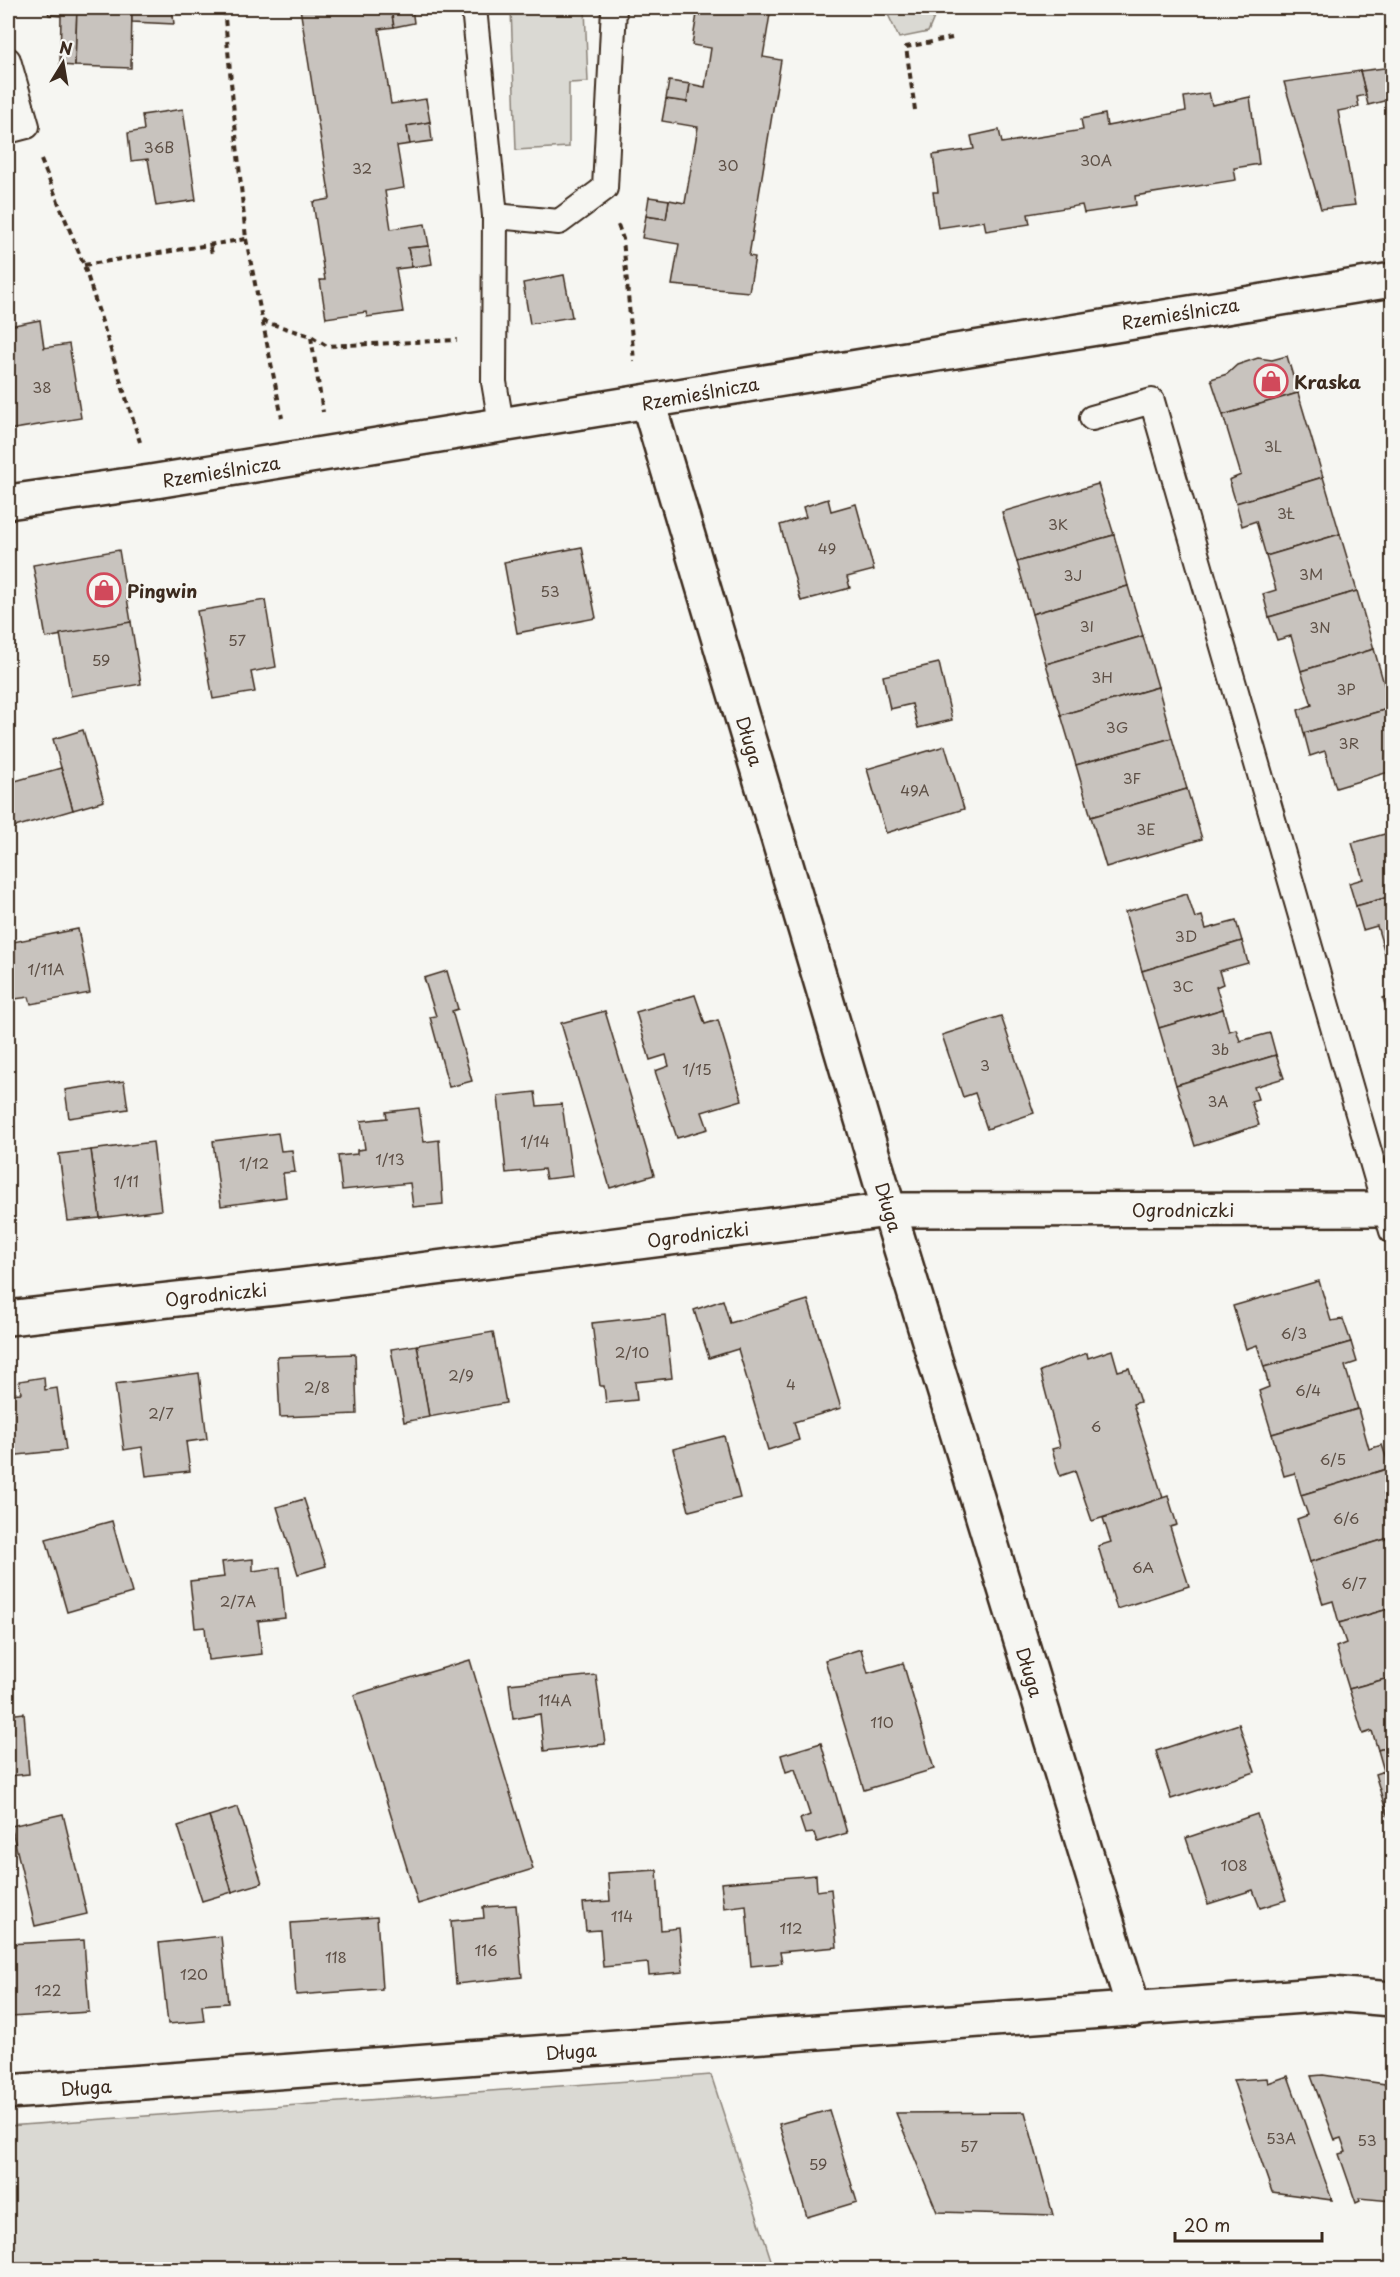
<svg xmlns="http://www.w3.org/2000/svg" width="1400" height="2277" font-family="'Playpen Sans',sans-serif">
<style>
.green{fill:#dad9d3;stroke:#8a8278;stroke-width:1.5}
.building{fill:#c8c3be;stroke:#3b2a1e;stroke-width:1.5}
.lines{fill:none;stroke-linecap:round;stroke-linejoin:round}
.service-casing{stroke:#3b2a1e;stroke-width:28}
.minor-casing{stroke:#3b2a1e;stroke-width:38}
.path{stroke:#3b2a1e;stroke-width:4;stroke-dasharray:6 4.5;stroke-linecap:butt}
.service{stroke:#f6f6f2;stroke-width:24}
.minor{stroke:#f6f6f2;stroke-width:33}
.labels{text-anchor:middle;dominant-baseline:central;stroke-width:4.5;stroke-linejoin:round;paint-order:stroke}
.number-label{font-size:15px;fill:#5e5046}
.street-label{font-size:18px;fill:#3b2a1e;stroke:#f6f6f2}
.poi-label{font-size:18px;font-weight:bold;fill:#3b2a1e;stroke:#f6f6f2;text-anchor:start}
</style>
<rect width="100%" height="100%" fill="#f6f6f2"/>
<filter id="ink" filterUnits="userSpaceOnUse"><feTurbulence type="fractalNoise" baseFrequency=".0167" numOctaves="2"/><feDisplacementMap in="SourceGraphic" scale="12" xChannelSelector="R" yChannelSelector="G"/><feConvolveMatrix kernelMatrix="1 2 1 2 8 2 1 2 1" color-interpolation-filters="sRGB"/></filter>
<g filter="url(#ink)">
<g class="green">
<path d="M511,8h74l3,74 -19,1v64l-53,3z"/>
<path d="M885,8h53l-10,24 -29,6z"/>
<path d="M711,2075l63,194h-766v-143z"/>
</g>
<g class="building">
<path d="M47,8h30l-2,58 -15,-1 1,-49 -12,-1z"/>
<path d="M77,8h55l-1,60 -56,-2z"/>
<path d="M132,8h40l2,16 -42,-2z"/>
<path d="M300,8h91l3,19 -15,2 12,75 35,-5 4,23 -23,4 3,18 -13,2 7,42 -19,3 6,38 34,-5 4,22 -21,2 4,19 -16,2 7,43 -36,5 -1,-5 -40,6 -6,-38h5l-12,-78 17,-3z"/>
<path d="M391,8h21l2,15 -20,4z"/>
<path d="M698,8h73l-8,49 18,3 -32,196 6,1 -6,35 -77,-7 7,-41 -37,-6 4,-22 20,3 3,-19 16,3 13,-76 -36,-6 4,-22 21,3 3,-18 15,3 6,-39 -19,-3z"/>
<path d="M1392,67v32l-24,6 -8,-34z"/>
<path d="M1360,71l6,24 -9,2 2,10 -21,4 17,94 -34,4 -37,-127z"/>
<path d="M669,81l21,3 -3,18 -21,-3z"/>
<path d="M1209,93l3,12 38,-8 9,67 -25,4 2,12 -101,16 1,9 -52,8 -2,-8 -54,9 2,10 -44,7 -2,-10 -46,7 -5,-36h5l-5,-37 41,-6 -3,-13 28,-6 3,13 81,-13 -2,-11 24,-5 2,12 79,-15 -2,-14z"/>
<path d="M183,109l13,91 -40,6 -8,-47 -17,2 -3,-28 16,-3 -2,-15z"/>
<path d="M430,122l2,19 -22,3 -3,-18z"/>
<path d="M649,197l20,3 -3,19 -20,-3z"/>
<path d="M429,246l3,18 -20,3 -4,-19z"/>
<path d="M564,275l8,42 -42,7 -7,-41z"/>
<path d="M40,320l4,28 25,-4 12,74 -73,12v-76l5,-1 -4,-27z"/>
<path d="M1287,356l11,37 -75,22 -12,-36 16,-5 10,-9 21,-7 14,2z"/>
<path d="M1298,393l25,84 -87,26 -7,-23 12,-5 -18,-60z"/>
<path d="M1323,477l17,57 -74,22 -10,-35 -14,5 -6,-23z"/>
<path d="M1098,484l16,51 -97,27 -15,-50z"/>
<path d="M828,499l3,12 25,-7 18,66 -27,7 3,11 -49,13 -21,-76 26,-8 -3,-10z"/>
<path d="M1340,534l17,57 -88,26 -6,-23 13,-4 -10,-34z"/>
<path d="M1114,535l14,51 -96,28 -15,-52z"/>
<path d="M582,547l14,71 -79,15 -13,-71z"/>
<path d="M119,550l12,72 -85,16 -13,-73z"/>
<path d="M1128,586l15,50 -97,28 -14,-50z"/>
<path d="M1357,591l17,58 -73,22 -10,-35 -14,4 -8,-23z"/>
<path d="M265,600l11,67 -25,5 4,20 -42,7 -16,-88z"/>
<path d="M131,622l10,62 -70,12 -11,-62z"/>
<path d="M1143,636l15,51 -97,28 -15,-51z"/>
<path d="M1374,649l17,59 -87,25 -6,-23 14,-5 -11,-34z"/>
<path d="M939,663l13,57 -34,8 -6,-24 -22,5 -7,-33z"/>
<path d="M1158,687l14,51 -96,27 -15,-50z"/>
<path d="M1391,708l1,63 -56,17 -11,-37 -15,5 -6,-23z"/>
<path d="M83,730l21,71 -31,9 -20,-71z"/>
<path d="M1172,738l15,51 -96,28 -15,-52z"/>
<path d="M945,746l19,63 -78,24 -19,-64z"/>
<path d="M61,768l12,42 -65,19v-46z"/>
<path d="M1187,789l15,50 -96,28 -15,-50z"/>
<path d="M1392,832v64l-36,10 -7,-23 14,-4 -11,-36z"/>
<path d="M1187,894l8,24 7,-2 4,13 30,-8 6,20 -100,30 -17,-59z"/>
<path d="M1392,896v62l-5,2 -10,-34 -14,4 -7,-24z"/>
<path d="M78,929l12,64 -59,11 -2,-7 -21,3v-57z"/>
<path d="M1242,941l6,22 -29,8 4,13 -7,3 7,22 -64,19 -17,-57z"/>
<path d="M447,971l11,38 -6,2 20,70 -23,6 -19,-70 6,-1 -12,-38z"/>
<path d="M695,995l10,29 13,-4 24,80 -40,12 6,17 -31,9 -22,-67 14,-5 -3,-11 -16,5 -14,-48z"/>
<path d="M1392,995v26h-2l-7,-23z"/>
<path d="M1223,1009l6,22 7,-2 4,12 30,-8 6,22 -100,30 -17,-57z"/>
<path d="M605,1011l49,164 -44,13 -49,-165z"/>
<path d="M1001,1016l33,97 -47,16 -12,-36 -12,4 -21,-62z"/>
<path d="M1276,1055l8,23 -30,9 4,12 -7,2 8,24 -64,21 -19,-61z"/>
<path d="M124,1081l4,28 -59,9 -4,-28z"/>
<path d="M535,1092l2,14 25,-2 10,72 -26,3 -2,-10 -38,4 -8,-77z"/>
<path d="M419,1108l5,34 15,-2 4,64 -30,3 -3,-24 -68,7 -4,-34 19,-2v-4l8,-1 -4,-28 26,-3 -1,-6z"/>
<path d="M278,1133l3,18 11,-1 3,22 -12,1 3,24 -65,9 -8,-65z"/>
<path d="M153,1142l8,68 -61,8 -9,-68z"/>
<path d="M91,1150l9,68 -32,3 -9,-67z"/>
<path d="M1319,1281l12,40 12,-2 8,23 -87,25 -7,-22 -11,4 -13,-43z"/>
<path d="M723,1300l7,23 78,-23 33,108 -47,14 5,18 -31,10 -30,-101 -29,9 -15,-48z"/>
<path d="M665,1315l7,63 -37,4 2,18 -31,3 -2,-17h-4l-8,-63z"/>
<path d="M493,1332l13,71 -77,14 -12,-72z"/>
<path d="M1351,1342l6,20 -12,4 13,43 -86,25 -13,-43 10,-4 -5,-20z"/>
<path d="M417,1345l12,72 -25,5 -13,-73z"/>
<path d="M1112,1350l6,21 11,-3 11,34 -7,2 30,94 -71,23 -17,-50 -15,5 -8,-27 8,-2 -20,-76 47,-18 1,5z"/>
<path d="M355,1354l2,60 -77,3 -3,-60z"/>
<path d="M199,1373l8,66 -21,3 4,29 -44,5 -4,-29 -18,3 -9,-66z"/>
<path d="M44,1377l1,13 12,-2 9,62 -58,6v-62l13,-1 -2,-12z"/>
<path d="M1358,1409l11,40 13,-4 8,23 -89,27 -6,-22 -11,3 -12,-42z"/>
<path d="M724,1436l16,62 -51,13 -16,-62z"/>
<path d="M1390,1468l2,23 -8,3 8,29v14l-82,25 -13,-43 11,-4 -7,-20z"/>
<path d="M1168,1496l9,29 -7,2 19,59 -72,23 -19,-63 13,-4 -8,-24z"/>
<path d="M304,1499l22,67 -28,8 -21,-67z"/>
<path d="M112,1521l20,72 -65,19 -21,-73z"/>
<path d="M1392,1537v71l-53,15 -6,-22 -10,3 -13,-42z"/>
<path d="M253,1559v12l27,-4 5,51 -27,3 4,33 -54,6 -3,-33 -10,1 -5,-47 34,-4 -2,-15z"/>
<path d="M1392,1608v69l-43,12 -13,-42 10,-4 -7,-20z"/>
<path d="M861,1649l7,24 35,-10 31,106 -70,21 -39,-130z"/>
<path d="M470,1660l63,209 -115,35 -64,-209z"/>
<path d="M596,1675l9,69 -61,7 -4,-37 -27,5 -4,-35z"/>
<path d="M1392,1677v69l-14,4 -6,-19 -9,3 -14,-45z"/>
<path d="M24,1713l5,61 -21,2v-61z"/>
<path d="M1239,1724l16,48 -84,27 -15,-48z"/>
<path d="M821,1743l26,90 -30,9 -3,-9 -9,1 -5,-15 10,-4 -15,-46 -9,3 -5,-17z"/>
<path d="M1392,1746v69l-4,2 -13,-43 9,-3 -6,-21z"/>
<path d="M238,1807l24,76 -30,9 -23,-76z"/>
<path d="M63,1814l24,100 -52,12 -24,-100z"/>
<path d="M1257,1814l29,86 -26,8 -7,-18 -45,14 -22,-66z"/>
<path d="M209,1816l23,76 -30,9 -24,-75z"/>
<path d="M657,1870l4,60 18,-2 4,44 -34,3 -1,-12 -45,4 -3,-37 -14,1 -3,-28 27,-2 -2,-28z"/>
<path d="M816,1875l1,16 14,-2 6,58 -57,5 2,11 -31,3 -5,-61 -22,3 -3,-25z"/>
<path d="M516,1905l6,72 -66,7 -5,-63 33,-3 -1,-11z"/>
<path d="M377,1917l5,72 -86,6 -5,-72z"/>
<path d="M221,1936l7,67 -26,2 2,16 -36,3 -9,-81z"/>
<path d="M84,1940l5,72 -78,5 -3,-73z"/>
<path d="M1323,2075l69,10v116l-33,-3 1,3 -4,2 -17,-49 7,-2 -5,-14 -6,2 -24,-64z"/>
<path d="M1288,2076l44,124 -60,-8 -39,-112 34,-2 1,5z"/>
<path d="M829,2110l28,92 -50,15 -28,-93z"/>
<path d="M1025,2112l28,103 -116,-3 -41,-99z"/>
</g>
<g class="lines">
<defs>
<g id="service">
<path d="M474,8l21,208 -1,166 7,41"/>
<path d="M8,60l19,66 -19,5"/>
<path d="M495,216l64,6 46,-34 9,-180"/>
<path d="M1092,418l60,-17 240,830"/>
</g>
<g id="minor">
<path d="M648,402l241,808 245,800"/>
<path d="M8,502l142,-20 1242,-202"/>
<path d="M8,1318l295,-33 586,-75 503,-1"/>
<path d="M8,2092l1323,-98 61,5"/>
</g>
</defs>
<use href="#service" class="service-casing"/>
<use href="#minor" class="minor-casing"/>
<g class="path">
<path d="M915,110l-9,-63 46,-9"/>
<path d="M41,160l43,105 56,177"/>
<path d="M618,225l5,14 11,122"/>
<path d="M246,239l36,179"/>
<path d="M210,247l3,9"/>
<path d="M84,265l162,-26 -22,-231"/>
<path d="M262,321l49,15 16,10 130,-6"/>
<path d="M311,337l12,75"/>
</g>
<use href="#service" class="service"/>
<use href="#minor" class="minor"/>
</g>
</g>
<defs>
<symbol id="shop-ring" viewBox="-11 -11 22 22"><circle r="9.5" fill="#f6f6f2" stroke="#d1495b" stroke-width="1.5"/><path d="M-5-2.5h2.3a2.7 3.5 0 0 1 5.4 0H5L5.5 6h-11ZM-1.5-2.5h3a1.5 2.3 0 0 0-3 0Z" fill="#d1495b"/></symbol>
</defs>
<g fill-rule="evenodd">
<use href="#shop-ring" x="1252" y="362" width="38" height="38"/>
<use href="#shop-ring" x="85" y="571" width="38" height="38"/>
</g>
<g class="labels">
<g class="number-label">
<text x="159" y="146">36B</text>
<text x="1096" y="159">30A</text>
<text x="728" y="164">30</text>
<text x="362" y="167">32</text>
<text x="42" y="386">38</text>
<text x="1273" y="445">3L</text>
<text x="1286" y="512">3Ł</text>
<text x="1058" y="523">3K</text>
<text x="827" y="547">49</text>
<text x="1311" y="573">3M</text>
<text x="1073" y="574">3J</text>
<text x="550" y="590">53</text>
<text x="1087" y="625">3I</text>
<text x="1320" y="626">3N</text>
<text x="237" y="639">57</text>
<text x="101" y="659">59</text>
<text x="1102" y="676">3H</text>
<text x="1346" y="688">3P</text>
<text x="1117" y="726">3G</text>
<text x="1349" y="742">3R</text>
<text x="1132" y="777">3F</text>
<text x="915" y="789">49A</text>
<text x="1146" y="828">3E</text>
<text x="1186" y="935">3D</text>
<text x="46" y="968">1/11A</text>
<text x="1183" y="985">3C</text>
<text x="1220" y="1048">3b</text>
<text x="985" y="1064">3</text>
<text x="697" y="1068">1/15</text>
<text x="1218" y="1100">3A</text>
<text x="535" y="1140">1/14</text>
<text x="390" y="1158">1/13</text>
<text x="254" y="1162">1/12</text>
<text x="126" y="1180">1/11</text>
<text x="1294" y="1332">6/3</text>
<text x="632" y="1351">2/10</text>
<text x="461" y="1374">2/9</text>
<text x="791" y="1383">4</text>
<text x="317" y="1386">2/8</text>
<text x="1308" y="1389">6/4</text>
<text x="161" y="1412">2/7</text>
<text x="1096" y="1425">6</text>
<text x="1333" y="1458">6/5</text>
<text x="1346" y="1517">6/6</text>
<text x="1143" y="1566">6A</text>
<text x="1354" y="1582">6/7</text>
<text x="238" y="1600">2/7A</text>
<text x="555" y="1699">114A</text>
<text x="882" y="1721">110</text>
<text x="1234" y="1864">108</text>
<text x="622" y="1915">114</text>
<text x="791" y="1927">112</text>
<text x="486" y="1949">116</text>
<text x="336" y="1956">118</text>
<text x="194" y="1973">120</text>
<text x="48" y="1989">122</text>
<text x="1281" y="2137">53A</text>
<text x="1367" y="2139">53</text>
<text x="969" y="2145">57</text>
<text x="818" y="2163">59</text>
</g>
<g class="street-label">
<text transform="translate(1180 313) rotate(-9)">Rzemieślnicza</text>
<text transform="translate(700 393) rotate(-10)">Rzemieślnicza</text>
<text transform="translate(221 471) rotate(-9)">Rzemieślnicza</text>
<text transform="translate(750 741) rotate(73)">Długa</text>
<text transform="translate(889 1207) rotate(73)">Długa</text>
<text x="1183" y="1209">Ogrodniczki</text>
<text transform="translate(698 1234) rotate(-7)">Ogrodniczki</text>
<text transform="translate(216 1294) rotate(-6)">Ogrodniczki</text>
<text transform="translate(1030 1672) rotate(73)">Długa</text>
<text transform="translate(571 2051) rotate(-4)">Długa</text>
<text transform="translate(86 2087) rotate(-4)">Długa</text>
</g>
<g class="poi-label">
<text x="1294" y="381">Kraska</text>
<text x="127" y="590">Pingwin</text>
</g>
</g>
<rect width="1400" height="2277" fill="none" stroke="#f6f6f2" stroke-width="30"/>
<rect x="15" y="15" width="1370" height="2247" fill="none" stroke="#3b2a1e" stroke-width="2" filter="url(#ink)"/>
<g transform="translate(63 63) rotate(11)" stroke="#f6f6f2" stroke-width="4.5" paint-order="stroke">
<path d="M0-4.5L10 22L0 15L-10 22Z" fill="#3b2a1e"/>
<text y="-9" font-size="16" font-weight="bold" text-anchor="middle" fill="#3b2a1e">N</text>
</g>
<path d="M1175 2232v9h147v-9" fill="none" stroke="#3b2a1e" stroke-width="3"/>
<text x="1184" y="2232" font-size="18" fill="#3b2a1e" stroke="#f6f6f2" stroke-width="4.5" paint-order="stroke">20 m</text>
</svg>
